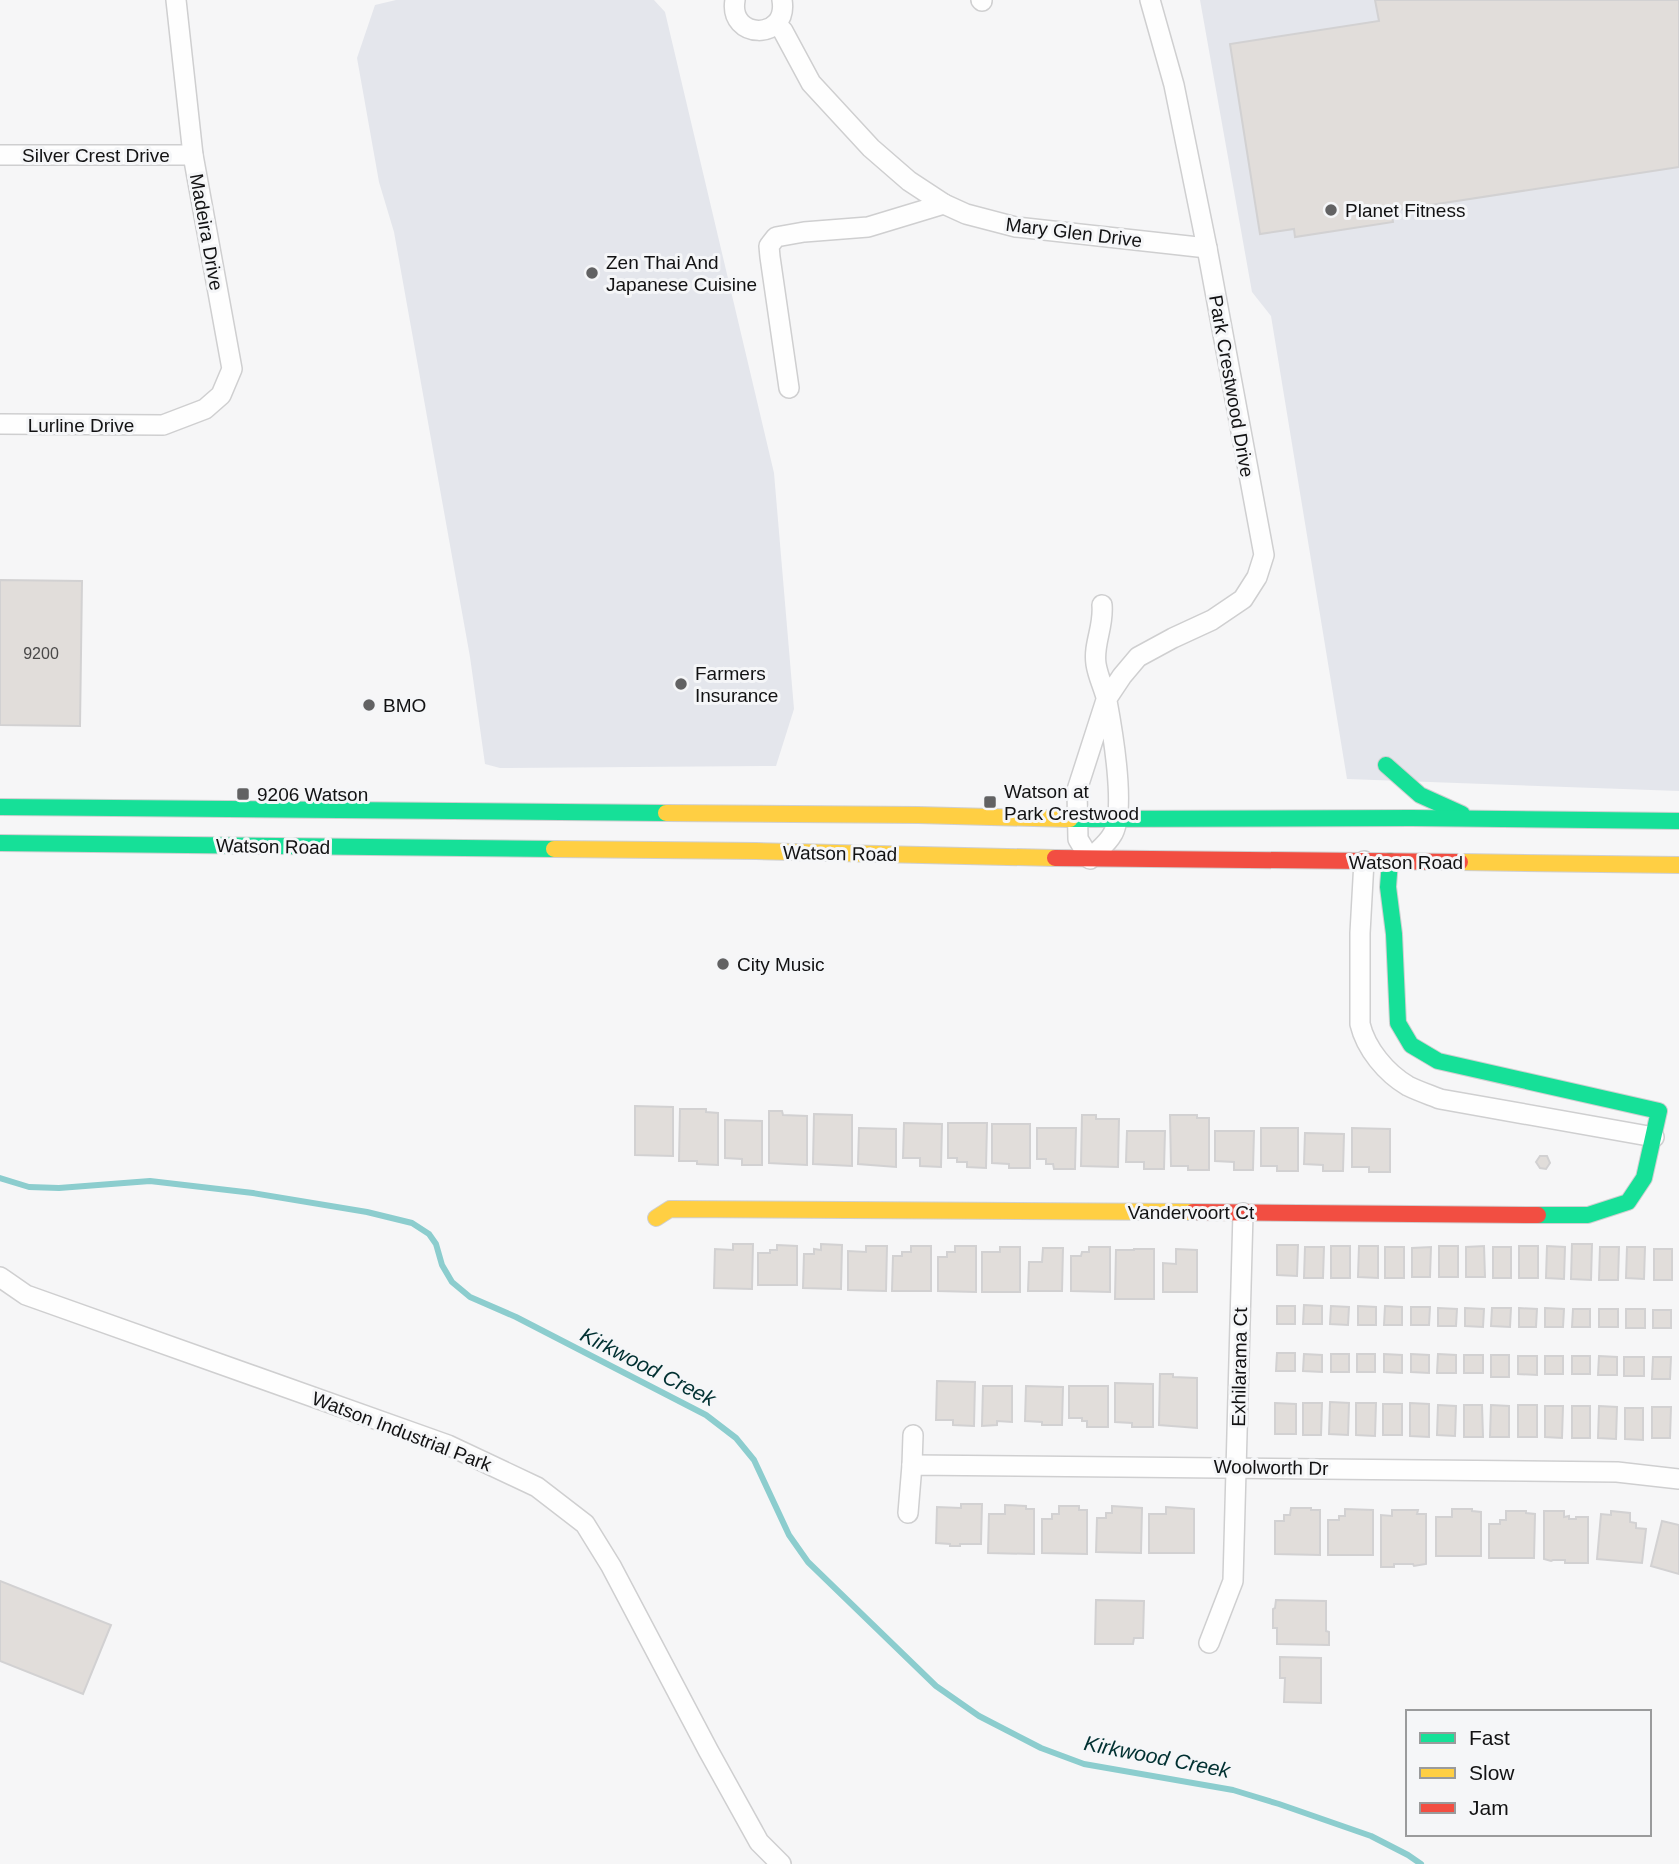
<svg xmlns="http://www.w3.org/2000/svg" width="1679" height="1864" font-family="Arial,sans-serif">
<style>
.built{fill:#e4e6ec}
.lines{fill:none;stroke-linecap:round;stroke-linejoin:round}
.stream{stroke:#8ccdce;stroke-width:6}
.building{fill:#e1ddda;stroke:#d2d1d2;stroke-width:2}
.street-casing{stroke:#cfcfd0;stroke-width:22}
.fast-casing{stroke:#cfcfd0;stroke-width:18}
.slow-casing{stroke:#cfcfd0;stroke-width:18}
.jam-casing{stroke:#cfcfd0;stroke-width:18}
.street{stroke:#fefefe;stroke-width:19}
.fast{stroke:#16e098;stroke-width:16}
.slow{stroke:#ffcf43;stroke-width:16}
.jam{stroke:#f24e42;stroke-width:16}
.poi-dot{fill:#626263;stroke:#f5f6f8;stroke-width:2.5}
.labels{text-anchor:middle;stroke-width:6;stroke-linejoin:round;paint-order:stroke}
.number-label{font-size:16px;fill:#494848}
.street-label{font-size:19px;fill:#121213;stroke:#f5f6f8}
.poi-label{font-size:19px;fill:#121213;stroke:#f5f6f8;text-anchor:start}
.water-label{font-size:21px;font-style:italic;fill:#003031;stroke:#f5f6f8}
</style>
<rect width="100%" height="100%" fill="#f6f6f7"/>
<!-- built -->
<g class="built">
<polygon points="396,0 654,0 665,12 774,473 794,709 776,766 500,768 485,764 470,657 394,232 379,182 357,58 375,5"/>
<polygon points="1200,0 1679,0 1679,791 1347,779 1271,316 1252,292"/>
</g>
<g class="lines">
<!-- stream -->
<polyline class="stream" points="0,1178 29,1187 59,1188 150,1181 253,1193 367,1212 412,1223 429,1234 436,1244 442,1265 452,1282 470,1297 516,1317 706,1415 736,1438 754,1460 789,1535 808,1562 936,1686 979,1716 1041,1748 1084,1764 1233,1790 1279,1804 1371,1836 1408,1855 1421,1864"/>
</g>
<!-- building -->
<g class="building">
<polygon points="1375,0 1679,0 1679,167 1391,211 1393,222 1295,237 1294,229 1260,234 1230,44 1379,21"/>
<polygon points="0,580 82,581 80,726 0,725"/>
<polygon points="635,1106 673,1107 673,1156 635,1155"/>
<polygon points="680,1109 706,1109 706,1112 718,1113 718,1165 697,1164 697,1161 679,1161"/>
<polygon points="769,1111 782,1111 783,1115 807,1116 807,1165 769,1163"/>
<polygon points="814,1114 852,1115 852,1166 813,1164"/>
<polygon points="1082,1115 1096,1115 1096,1119 1119,1119 1118,1167 1081,1166"/>
<polygon points="1170,1115 1197,1115 1197,1118 1209,1118 1209,1170 1188,1170 1188,1166 1171,1166"/>
<polygon points="725,1120 762,1121 762,1165 742,1165 742,1159 725,1158"/>
<polygon points="904,1123 942,1124 941,1167 920,1166 920,1158 903,1158"/>
<polygon points="948,1123 987,1123 986,1168 967,1167 967,1162 957,1162 957,1158 948,1158"/>
<polygon points="992,1124 1030,1124 1030,1168 1009,1168 1009,1164 992,1163"/>
<polygon points="859,1128 896,1129 896,1167 858,1164"/>
<polygon points="1037,1128 1076,1128 1075,1169 1054,1169 1053,1164 1046,1164 1046,1159 1037,1159"/>
<polygon points="1261,1128 1298,1128 1298,1171 1277,1171 1277,1166 1261,1166"/>
<polygon points="1352,1128 1390,1129 1390,1172 1369,1172 1369,1167 1352,1167"/>
<polygon points="1127,1131 1165,1131 1164,1169 1144,1169 1144,1162 1126,1162"/>
<polygon points="1215,1131 1254,1131 1253,1170 1234,1170 1234,1162 1215,1161"/>
<polygon points="1305,1133 1344,1134 1343,1171 1323,1171 1323,1165 1304,1164"/>
<polygon points="1540,1156 1547,1156 1550,1163 1546,1169 1540,1168 1536,1162"/>
<polygon points="733,1244 753,1244 752,1289 714,1288 715,1249 733,1250"/>
<polygon points="821,1244 842,1245 841,1289 803,1288 804,1254 814,1254 814,1249 821,1250"/>
<polygon points="1572,1244 1592,1244 1591,1280 1571,1279"/>
<polygon points="777,1245 797,1246 797,1285 758,1285 758,1253 770,1253 770,1250 777,1250"/>
<polygon points="1277,1245 1298,1245 1297,1276 1277,1275"/>
<polygon points="866,1246 887,1246 886,1291 848,1290 848,1251 866,1252"/>
<polygon points="911,1246 931,1246 931,1291 892,1291 893,1256 902,1256 902,1252 911,1252"/>
<polygon points="955,1246 976,1246 976,1292 938,1291 938,1257 947,1257 947,1252 955,1252"/>
<rect x="1331" y="1246" width="19" height="32"/>
<polygon points="1359,1246 1378,1246 1378,1278 1358,1277"/>
<rect x="1439" y="1246" width="19" height="31"/>
<polygon points="1484,1246 1485,1277 1466,1277 1466,1247"/>
<rect x="1519" y="1246" width="19" height="32"/>
<polygon points="1547,1246 1565,1247 1564,1279 1546,1278"/>
<polygon points="1000,1247 1020,1247 1020,1292 982,1292 982,1252 1000,1252"/>
<polygon points="1089,1247 1110,1247 1110,1292 1071,1291 1071,1256 1081,1256 1082,1252 1089,1252"/>
<polygon points="1305,1247 1324,1247 1323,1278 1304,1278"/>
<rect x="1385" y="1247" width="19" height="31"/>
<polygon points="1431,1247 1430,1277 1412,1277 1412,1248"/>
<rect x="1493" y="1247" width="18" height="31"/>
<polygon points="1600,1247 1619,1247 1618,1280 1599,1280"/>
<polygon points="1627,1247 1645,1247 1644,1279 1626,1278"/>
<polygon points="1043,1248 1063,1248 1062,1291 1028,1291 1029,1262 1042,1262"/>
<polygon points="1134,1249 1154,1249 1154,1299 1115,1299 1116,1250 1134,1250"/>
<polygon points="1176,1249 1197,1250 1197,1292 1163,1292 1163,1263 1176,1264"/>
<rect x="1654" y="1249" width="18" height="31"/>
<polygon points="1304,1305 1322,1306 1322,1324 1303,1324"/>
<rect x="1277" y="1306" width="18" height="18"/>
<polygon points="1331,1306 1349,1307 1348,1325 1330,1324"/>
<polygon points="1358,1306 1376,1307 1376,1325 1358,1325"/>
<polygon points="1385,1306 1402,1307 1402,1325 1384,1325"/>
<polygon points="1411,1307 1430,1307 1429,1325 1411,1325"/>
<polygon points="1438,1308 1457,1309 1456,1326 1438,1326"/>
<polygon points="1465,1308 1484,1309 1483,1327 1465,1326"/>
<polygon points="1492,1308 1511,1308 1510,1327 1491,1326"/>
<polygon points="1519,1308 1537,1309 1536,1327 1519,1327"/>
<polygon points="1545,1308 1564,1309 1563,1327 1545,1327"/>
<polygon points="1573,1309 1590,1309 1590,1327 1572,1327"/>
<rect x="1599" y="1309" width="19" height="18"/>
<rect x="1626" y="1309" width="19" height="19"/>
<rect x="1653" y="1310" width="18" height="18"/>
<polygon points="1277,1353 1295,1353 1295,1371 1276,1371"/>
<polygon points="1304,1354 1322,1355 1322,1372 1303,1371"/>
<rect x="1331" y="1354" width="18" height="18"/>
<rect x="1357" y="1354" width="18" height="18"/>
<polygon points="1384,1354 1402,1355 1402,1373 1384,1372"/>
<polygon points="1411,1354 1429,1355 1429,1373 1411,1372"/>
<polygon points="1438,1354 1456,1355 1456,1373 1437,1373"/>
<rect x="1464" y="1355" width="19" height="18"/>
<rect x="1491" y="1355" width="18" height="22"/>
<polygon points="1518,1356 1537,1356 1537,1375 1518,1374"/>
<rect x="1545" y="1356" width="18" height="18"/>
<rect x="1572" y="1356" width="18" height="18"/>
<polygon points="1599,1356 1617,1357 1617,1375 1598,1375"/>
<rect x="1624" y="1357" width="20" height="19"/>
<polygon points="1653,1357 1671,1357 1670,1379 1652,1379"/>
<polygon points="1160,1374 1173,1374 1173,1377 1197,1378 1197,1428 1159,1425"/>
<polygon points="937,1381 975,1382 974,1426 953,1425 953,1420 936,1420"/>
<polygon points="1115,1383 1153,1384 1153,1427 1132,1427 1132,1423 1115,1422"/>
<polygon points="983,1386 1012,1386 1012,1422 997,1421 997,1425 982,1426"/>
<polygon points="1026,1386 1063,1387 1062,1425 1042,1425 1042,1422 1025,1421"/>
<polygon points="1069,1386 1108,1386 1108,1427 1087,1427 1087,1421 1082,1421 1082,1418 1069,1418"/>
<polygon points="1330,1402 1349,1403 1348,1435 1329,1434"/>
<polygon points="1275,1403 1296,1404 1296,1434 1275,1434"/>
<polygon points="1303,1403 1322,1403 1321,1435 1303,1435"/>
<polygon points="1356,1403 1376,1403 1375,1436 1356,1435"/>
<polygon points="1410,1403 1429,1404 1429,1437 1410,1436"/>
<rect x="1383" y="1404" width="19" height="31"/>
<polygon points="1438,1405 1456,1406 1455,1436 1437,1435"/>
<polygon points="1464,1405 1482,1405 1483,1437 1464,1437"/>
<polygon points="1491,1405 1509,1406 1509,1437 1490,1437"/>
<rect x="1518" y="1405" width="19" height="32"/>
<polygon points="1545,1406 1563,1406 1562,1438 1545,1437"/>
<rect x="1572" y="1406" width="18" height="32"/>
<polygon points="1599,1406 1617,1407 1616,1439 1598,1438"/>
<polygon points="1652,1407 1671,1407 1670,1438 1652,1438"/>
<polygon points="1625,1408 1643,1408 1643,1440 1625,1439"/>
<polygon points="961,1504 982,1504 981,1544 960,1544 960,1546 950,1546 950,1544 936,1543 937,1507 961,1508"/>
<polygon points="1005,1505 1026,1506 1026,1509 1034,1509 1034,1554 988,1553 989,1514 1005,1514"/>
<polygon points="1059,1506 1079,1506 1079,1510 1087,1510 1087,1554 1042,1553 1042,1519 1052,1519 1052,1514 1059,1514"/>
<polygon points="1112,1506 1142,1508 1141,1553 1096,1552 1097,1518 1106,1518 1106,1513 1112,1513"/>
<polygon points="1166,1507 1194,1509 1194,1553 1149,1553 1149,1514 1166,1514"/>
<polygon points="1291,1508 1311,1508 1311,1510 1320,1510 1320,1555 1275,1554 1275,1521 1284,1521 1284,1515 1290,1515"/>
<polygon points="1345,1509 1373,1510 1373,1555 1328,1555 1328,1520 1339,1520 1339,1516 1345,1516"/>
<polygon points="1452,1509 1472,1509 1472,1511 1481,1512 1481,1556 1436,1556 1436,1517 1452,1517"/>
<polygon points="1392,1510 1418,1510 1417,1514 1426,1514 1426,1564 1414,1566 1413,1564 1394,1564 1394,1567 1381,1567 1381,1515 1392,1516"/>
<polygon points="1506,1511 1526,1511 1526,1513 1535,1514 1534,1558 1489,1558 1489,1524 1500,1524 1500,1520 1506,1520"/>
<polygon points="1544,1511 1564,1511 1564,1517 1569,1516 1569,1519 1576,1519 1576,1517 1588,1517 1588,1563 1565,1563 1565,1560 1553,1560 1551,1561 1544,1559"/>
<polygon points="1611,1511 1630,1513 1630,1522 1636,1523 1636,1528 1646,1529 1642,1563 1597,1559 1601,1514 1611,1515"/>
<polygon points="1662,1521 1679,1525 1679,1574 1651,1566"/>
<polygon points="0,1581 111,1625 83,1694 0,1661"/>
<polygon points="1096,1600 1144,1601 1143,1638 1134,1638 1133,1644 1095,1644"/>
<polygon points="1276,1600 1326,1601 1326,1631 1329,1632 1329,1645 1277,1644 1277,1628 1273,1628 1273,1609 1275,1608"/>
<polygon points="1280,1657 1321,1658 1321,1703 1284,1702 1285,1678 1280,1678"/>
</g>
<g class="lines">
<defs>
<g id="street">
<path d="M735,0c-7,40 54,41 47,0"/>
<polyline points="981,0 982,1"/>
<polyline points="776,24 783,31 811,83 871,148 909,181 944,204 966,214 1016,227 1207,248"/>
<polyline points="0,155 193,155"/>
<polyline points="789,388 770,257 769,246 776,237 804,232 868,227 944,204"/>
<polyline points="0,424 163,425 205,409 221,395 232,369 193,155 176,0"/>
<path d="M1102,605c2,22 -9,39 -6,59 2,13 8,24 11,37 5,27 20,112 5,134 -5,9 -15,16 -22,24l-12,-20 -1,-49 29,-90 16,-24 16,-19 35,-19 39,-18 31,-21 14,-22 7,-22 -57,-307 -33,-163 -24,-85"/>
<path d="M1364,861l-4,72v91c6,25 26,49 48,62 10,5 22,9 32,13l214,38"/>
<polyline points="0,1277 26,1295 448,1445 537,1487 585,1524 611,1566 708,1750 759,1842 781,1864"/>
<polyline points="912,1465 913,1435"/>
<polyline points="908,1513 912,1465 1617,1472 1679,1479"/>
<polyline points="1209,1643 1233,1581 1243,1213"/>
</g>
<g id="fast">
<polyline points="1386,765 1420,795 1462,814"/>
<polyline points="0,807 666,813"/>
<polyline points="1070,819 1412,818 1679,821"/>
<polyline points="0,843 554,849"/>
<polyline points="1390,861 1388,887 1394,934 1398,1023 1411,1045 1438,1061 1659,1111 1644,1178 1628,1202 1588,1215 1538,1215"/>
</g>
<g id="slow">
<polyline points="666,813 918,815 1070,819"/>
<polyline points="554,849 756,851 1055,858"/>
<polyline points="1460,862 1679,865"/>
<polyline points="656,1218 670,1209 1193,1212"/>
</g>
<g id="jam">
<polyline points="1055,858 1460,862"/>
<polyline points="1193,1212 1538,1215"/>
</g>
</defs>
<!-- street casing -->
<use href="#street" class="street-casing"/>
<!-- fast casing -->
<use href="#fast" class="fast-casing"/>
<!-- slow casing -->
<use href="#slow" class="slow-casing"/>
<!-- jam casing -->
<use href="#jam" class="jam-casing"/>
<!-- street -->
<use href="#street" class="street"/>
<!-- fast -->
<use href="#fast" class="fast"/>
<!-- slow -->
<use href="#slow" class="slow"/>
<!-- jam -->
<use href="#jam" class="jam"/>
</g>
<!-- markers -->
<g class="poi-dot">
<circle cx="1331" cy="210" r="7"/>
<circle cx="592" cy="273" r="7"/>
<circle cx="681" cy="684" r="7"/>
<circle cx="369" cy="705" r="7"/>
<rect x="236" y="787" width="14" height="14" rx="3.5"/>
<rect x="983" y="795" width="14" height="14" rx="3.5"/>
<circle cx="723" cy="964" r="7"/>
</g>
<g class="labels">
<!-- number labels -->
<g class="number-label">
<text x="41" y="659">9200</text>
</g>
<!-- street labels -->
<g class="street-label">
<text x="96" y="162">Silver Crest Drive</text>
<text transform="translate(207 232) rotate(80)" y="7">Madeira Drive</text>
<text transform="translate(1074 232) rotate(7)" y="7">Mary Glen Drive</text>
<text transform="translate(1232 386) rotate(80)" y="7">Park Crestwood Drive</text>
<text x="81" y="432">Lurline Drive</text>
<text transform="translate(273 846) rotate(1)" y="7">Watson Road</text>
<text transform="translate(840 853) rotate(1)" y="7">Watson Road</text>
<text x="1406" y="869">Watson Road</text>
<text x="1191" y="1219">Vandervoort Ct</text>
<text transform="translate(1239 1367) rotate(-89)" y="7">Exhilarama Ct</text>
<text transform="translate(402 1431) rotate(21)" y="7">Watson Industrial Park</text>
<text transform="translate(1271 1467) rotate(1)" y="7">Woolworth Dr</text>
</g>
<!-- poi labels -->
<g class="poi-label">
<text x="1345" y="217">Planet Fitness</text>
<text x="606" y="269">Zen Thai And<tspan x="606" dy="22">Japanese Cuisine</tspan></text>
<text x="695" y="680">Farmers<tspan x="695" dy="22">Insurance</tspan></text>
<text x="383" y="712">BMO</text>
<text x="1004" y="798">Watson at<tspan x="1004" dy="22">Park Crestwood</tspan></text>
<text x="257" y="801">9206 Watson</text>
<text x="737" y="971">City Music</text>
</g>
<!-- water labels -->
<g class="water-label">
<text transform="translate(648 1367) rotate(27)" y="7">Kirkwood Creek</text>
<text transform="translate(1157 1757) rotate(11)" y="7">Kirkwood Creek</text>
</g>
</g>
<!-- legend -->
<rect x="1406" y="1710" width="245" height="126" fill="#f5f6f8" stroke="#9a9b9c" stroke-width="2"/>
<rect x="1420" y="1733" width="35" height="10" fill="#16e098" stroke="#9a9b9c" stroke-width="2"/>
<text x="1469" y="1745" font-size="21" fill="#121213">Fast</text>
<rect x="1420" y="1768" width="35" height="10" fill="#ffcf43" stroke="#9a9b9c" stroke-width="2"/>
<text x="1469" y="1780" font-size="21" fill="#121213">Slow</text>
<rect x="1420" y="1803" width="35" height="10" fill="#f24e42" stroke="#9a9b9c" stroke-width="2"/>
<text x="1469" y="1815" font-size="21" fill="#121213">Jam</text>
</svg>
